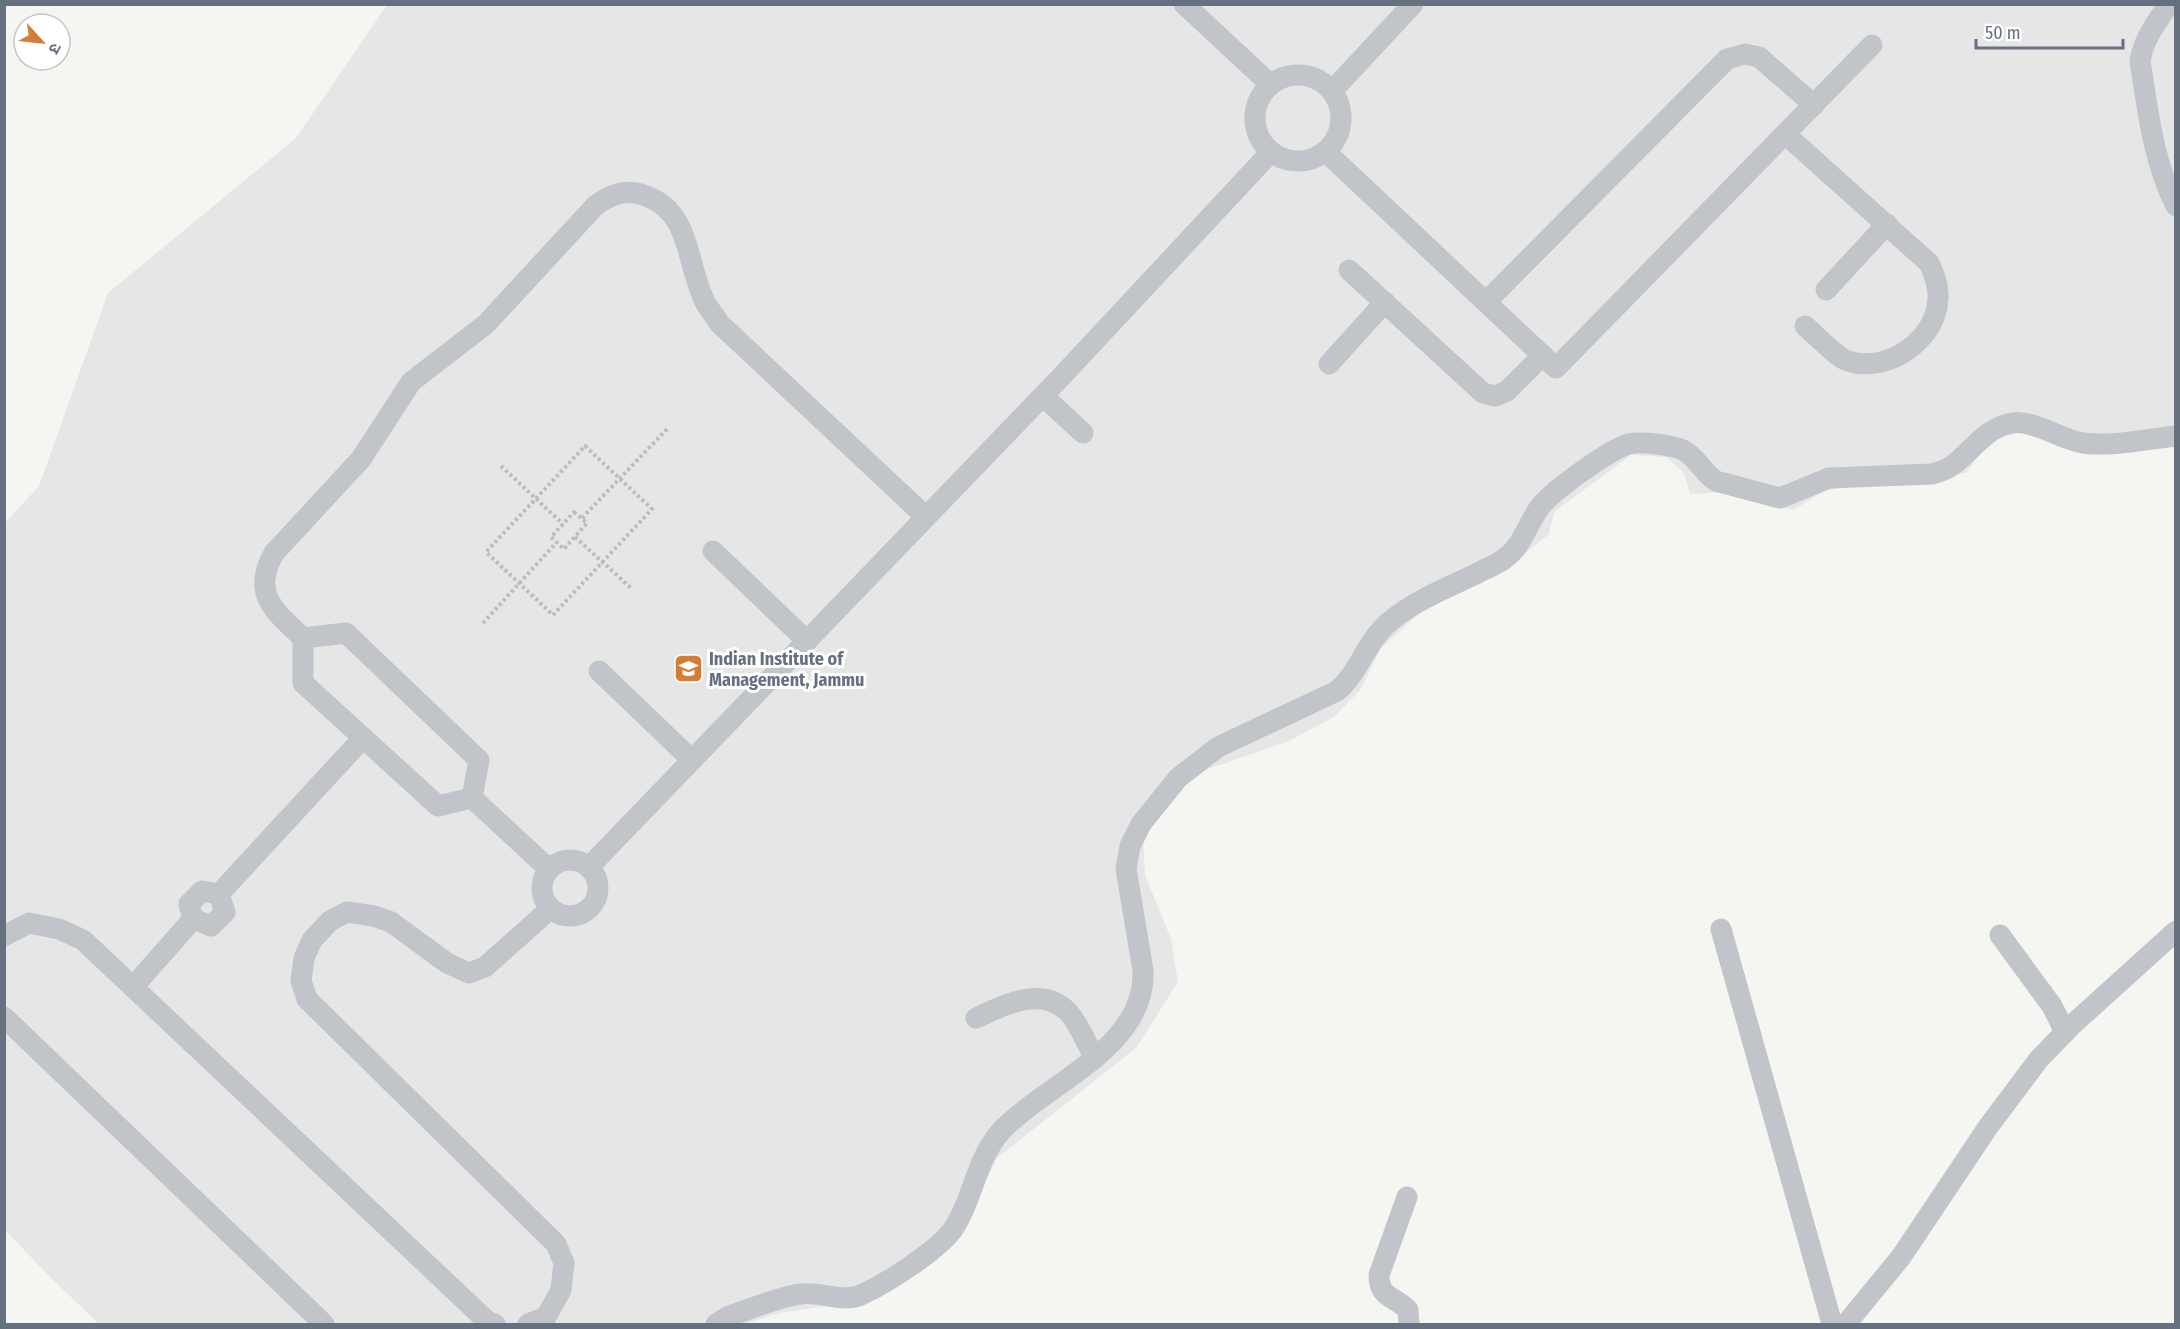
<svg xmlns="http://www.w3.org/2000/svg" width="2180" height="1329" font-family="'Fira Sans Condensed','Noto Sans Devanagari',sans-serif">
<style>
.built{fill:#e6e6e6}
.lines{fill:none;stroke-linecap:round;stroke-linejoin:round}
.path{stroke:#bbbcbf;stroke-width:4;stroke-dasharray:3 3;stroke-linecap:butt}
.minor{stroke:#c1c4c8;stroke-width:21}
.labels{text-anchor:middle;stroke-width:6;stroke-linejoin:round;paint-order:stroke}
.poi-label{font-size:18px;font-weight:bold;fill:#677081;stroke:#fff;text-anchor:start}
</style>
<rect width="100%" height="100%" fill="#f5f5f2"/>
<!-- built -->
<polygon class="built" points="387,5 2175,5 2175,447 2091,454 2021,433 1993,437 1966,473 1825,490 1794,510 1727,492 1690,494 1684,473 1666,457 1631,455 1554,512 1549,534 1503,572 1426,607 1381,648 1361,689 1334,717 1287,742 1196,773 1143,836 1145,875 1171,939 1178,982 1136,1048 997,1158 959,1235 878,1299 779,1313 745,1324 99,1324 48,1275 5,1230 4,524 39,486 108,293 296,138"/>
<g class="lines">
<!-- path -->
<g class="path">
<polygon points="585,446 652,509 553,615 486,552"/>
<polyline points="501,466 563,524"/>
<polygon points="574,512 587,523 564,549 551,537"/>
<polyline points="582,518 669,427"/>
<polyline points="575,537 631,588"/>
<polyline points="483,623 557,542"/>
</g>
<!-- minor -->
<g class="minor">
<polyline points="1184,4 1271,85"/>
<path d="M2169,4c-13,19 -25,34 -29,57 8,50 13,100 36,145"/>
<circle cx="1298" cy="118" r="43"/>
<polyline points="1332,91 1413,4"/>
<path d="M1785,134l144,129c5,11 10,23 9,35 -1,42 -51,76 -90,63 -12,-4 -32,-26 -43,-35"/>
<polyline points="1326,152 1556,368 1872,45"/>
<polyline points="1349,270 1483,393 1495,396 1507,391 1543,355"/>
<polyline points="1826,290 1887,224"/>
<polyline points="1486,302 1727,59 1745,54 1759,57 1814,105"/>
<polyline points="1329,364 1385,302"/>
<polyline points="1043,396 1083,433"/>
<polyline points="713,551 807,641"/>
<polyline points="303,638 303,683 438,806 472,798"/>
<polyline points="599,671 692,760"/>
<path d="M472,798l7,-38 -133,-127 -43,5c-29,-27 -52,-45 -29,-85l87,-94 50,-77 75,-58 109,-118c16,-12 31,-18 51,-10 46,16 40,70 60,108 4,6 9,12 13,19l207,194"/>
<polyline points="472,798 549,869"/>
<circle cx="570" cy="888" r="28"/>
<polyline points="589,867 1061,377 1271,152"/>
<polyline points="219,894 363,738"/>
<polyline points="193,919 211,926 225,912 219,894"/>
<polyline points="193,919 189,904 202,891 219,894"/>
<polyline points="1721,929 1832,1324"/>
<polyline points="2000,935 2052,1006 2065,1032"/>
<polyline points="4,936 29,923 59,929 83,940 487,1321 495,1324"/>
<polyline points="133,987 193,919"/>
<polyline points="4,1017 324,1324"/>
<path d="M976,1018c28,-13 66,-33 92,-6 10,10 19,33 27,46"/>
<path d="M1407,1197l-28,78c0,24 16,21 29,35l1,14"/>
<polyline points="528,1324 546,1317 561,1290 564,1263 556,1244 307,999 301,981 304,958 312,940 330,921 347,912 374,916 391,922 447,963 469,973 485,967 550,909"/>
<path d="M716,1324l11,-7c21,-7 53,-21 74,-23 20,-3 42,10 62,0 24,-11 77,-45 91,-66 20,-31 22,-70 48,-98 45,-47 145,-83 141,-160l-17,-101 4,-23 11,-22 37,-46 40,-31 119,-56c22,-18 29,-49 51,-68 26,-22 58,-35 88,-49 9,-5 20,-9 28,-15 19,-13 23,-35 36,-52 12,-16 70,-58 89,-63 11,-3 43,1 54,6 14,7 20,23 33,31l64,17 49,-20 103,-4c7,-2 15,-4 21,-9 20,-15 32,-37 59,-42 20,-4 50,17 71,20 30,4 63,-4 93,-7"/>
<polyline points="1846,1324 1901,1257 1988,1127 2039,1059 2072,1025 2176,931"/>
</g>
</g>
<!-- icons -->
<defs>
<symbol id="university-square" viewBox="-11 -11 22 22"><rect x="-9" y="-9" width="18" height="18" rx="4" fill="#d37d35" stroke="#fff"/><path d="M0-5L7-2L0 1L-7-2ZM-4 1L0 2.5L4 1V4Q0 6-4 4Z" fill="#fff"/></symbol>
</defs>
<g fill-rule="evenodd">
<use href="#university-square" x="672" y="652" width="33" height="33"/>
</g>
<g class="labels">
<!-- poi labels -->
<g class="poi-label">
<text x="709" y="665">Indian Institute of<tspan x="709" dy="21">Management, Jammu</tspan></text>
</g>
</g>
<!-- border -->
<rect width="2180" height="1329" fill="none" stroke="#677081" stroke-width="12"/>
<!-- north arrow -->
<g transform="translate(42 42) rotate(117)"><circle r="28" fill="#ffffff" stroke="#c2c6cd" stroke-width="1.5"/>
<path d="M0-4.5L10 22L0 15L-10 22Z" fill="#d37d35"/>
<text y="-9" font-size="16" font-weight="bold" text-anchor="middle" fill="#677081">उ</text>
</g>
<!-- scale -->
<path d="M1976 39v9h147v-9" fill="none" stroke="#677081" stroke-width="3"/>
<text x="1985" y="39" font-size="18" fill="#677081" stroke="#ffffff" stroke-width="4.5" paint-order="stroke">50 m</text>
</svg>
